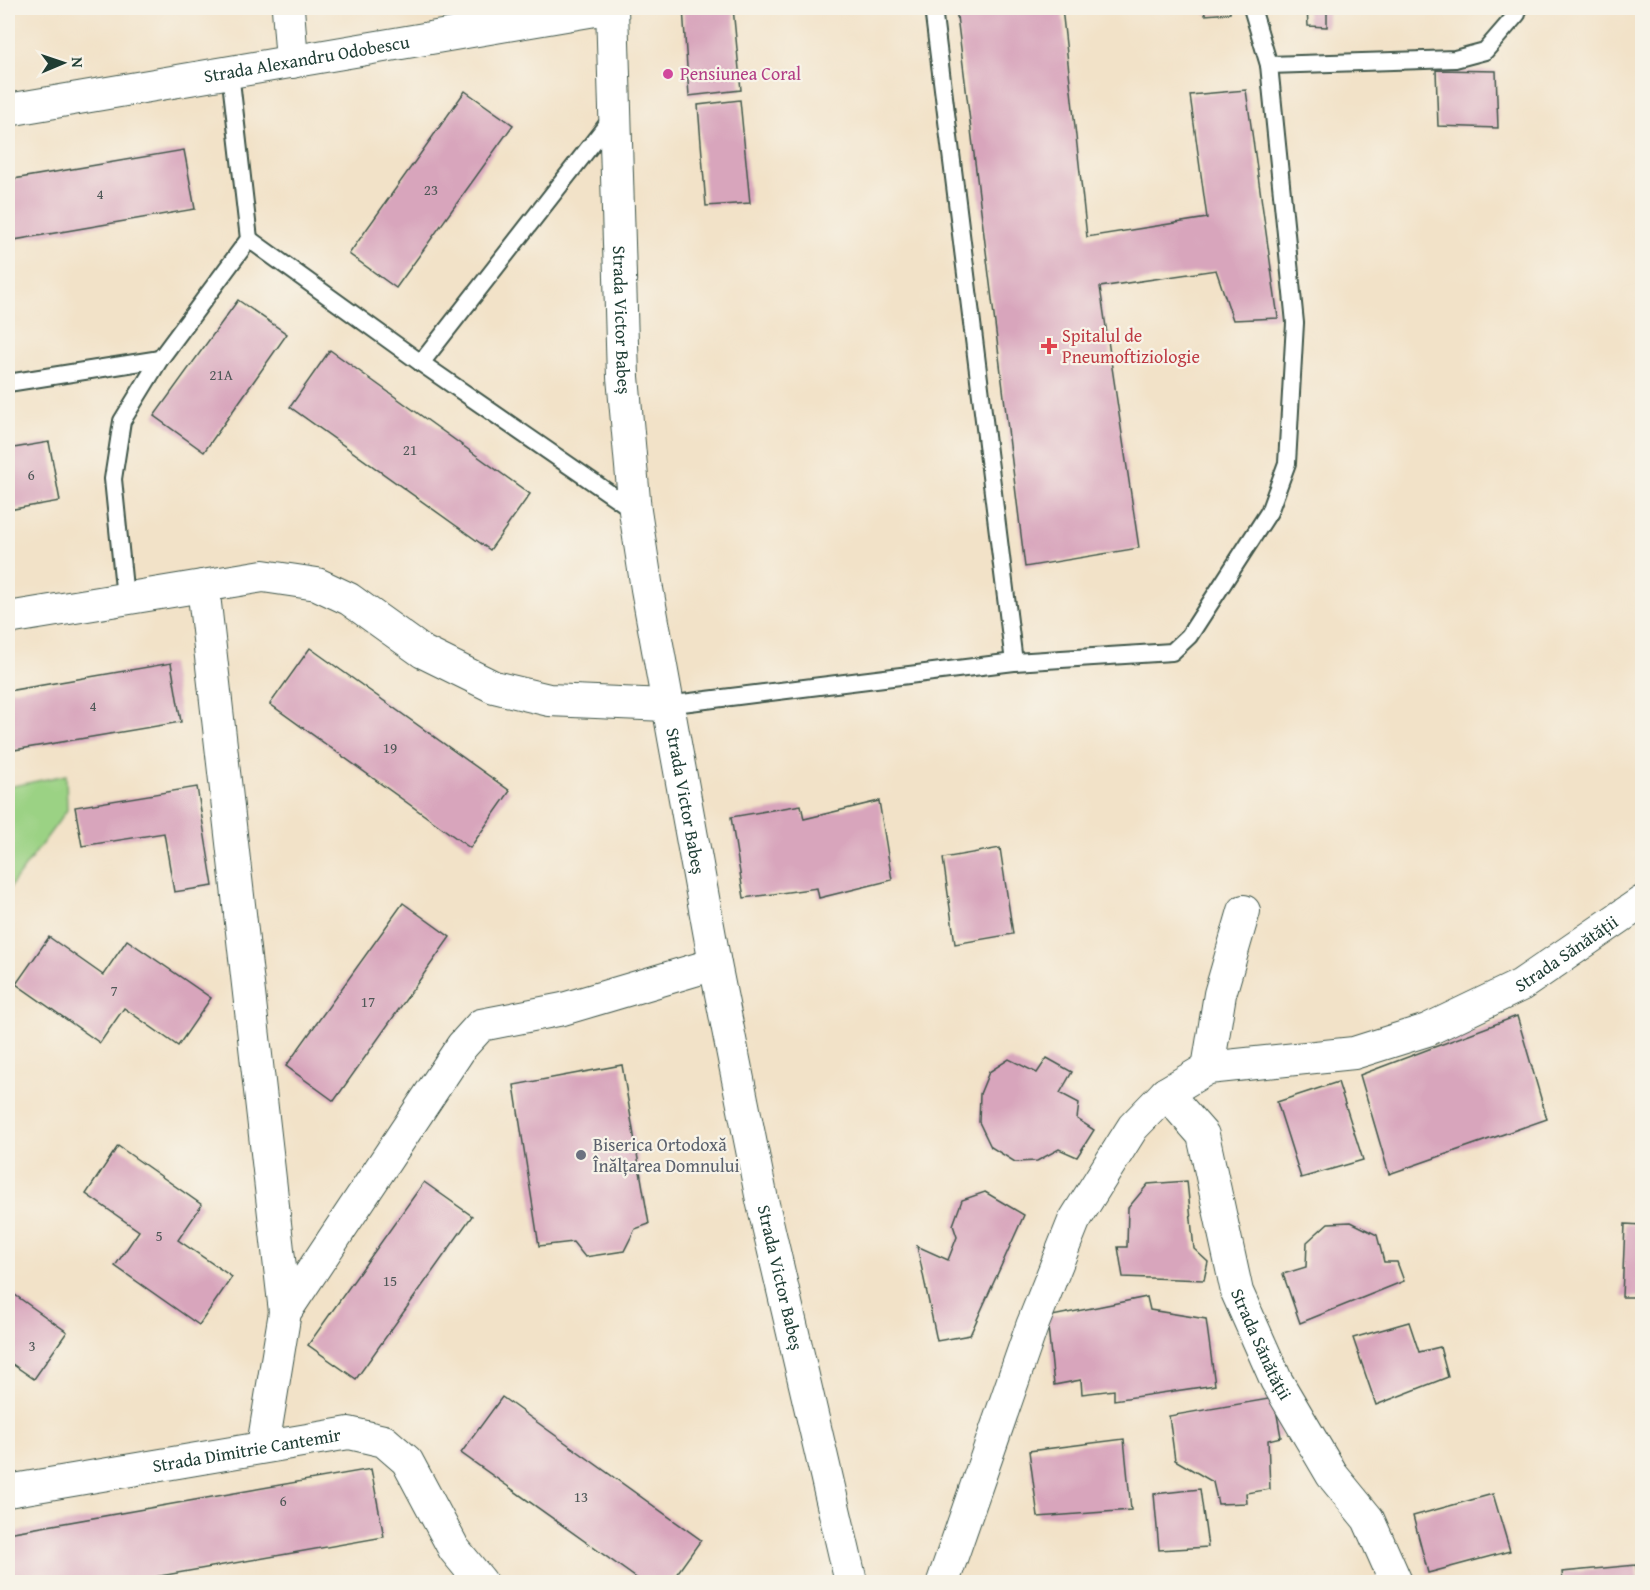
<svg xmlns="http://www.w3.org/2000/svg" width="1650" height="1590" font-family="'Gentium Book Plus',serif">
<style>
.green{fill:#9bd284;stroke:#5d885c;stroke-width:1.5}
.building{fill:#d8a5bc}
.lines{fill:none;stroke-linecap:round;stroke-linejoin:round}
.lane-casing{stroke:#3f564a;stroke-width:20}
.street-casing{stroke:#3f564a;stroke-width:34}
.lane{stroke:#fff;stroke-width:16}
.street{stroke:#fff;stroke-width:32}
.hotel-dot{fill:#d1479c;stroke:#f7f3e8;stroke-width:2}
.health-dot{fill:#e0444e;stroke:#f7f3e8;stroke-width:2}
.worship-dot{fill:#6b7280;stroke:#f7f3e8;stroke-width:2}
.labels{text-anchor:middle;stroke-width:4.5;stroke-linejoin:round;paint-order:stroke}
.number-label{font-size:15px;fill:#4d5756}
.street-label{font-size:18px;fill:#1f3d34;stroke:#f7f3e8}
.hotel-label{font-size:18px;fill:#b23c85;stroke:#f7f3e8;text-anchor:start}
.health-label{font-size:18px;fill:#be3a42;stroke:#f7f3e8;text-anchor:start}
.worship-label{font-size:18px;fill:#5b616d;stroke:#f7f3e8;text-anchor:start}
</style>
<rect width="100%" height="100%" fill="#f7f3e8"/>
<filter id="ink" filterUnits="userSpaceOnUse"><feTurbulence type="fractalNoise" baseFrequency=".0167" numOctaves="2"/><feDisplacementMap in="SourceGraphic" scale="12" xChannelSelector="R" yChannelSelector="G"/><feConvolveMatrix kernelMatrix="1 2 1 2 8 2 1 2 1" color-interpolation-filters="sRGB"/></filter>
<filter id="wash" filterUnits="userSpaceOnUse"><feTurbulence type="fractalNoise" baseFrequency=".008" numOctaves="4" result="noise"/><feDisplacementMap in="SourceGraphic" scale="24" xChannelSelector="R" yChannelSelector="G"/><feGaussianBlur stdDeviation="1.35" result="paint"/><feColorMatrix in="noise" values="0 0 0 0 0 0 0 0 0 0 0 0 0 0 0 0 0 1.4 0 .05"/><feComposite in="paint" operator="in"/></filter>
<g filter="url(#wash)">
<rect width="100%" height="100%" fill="#f2e2c8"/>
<!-- green -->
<polygon class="green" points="66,775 67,810 8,890 8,787"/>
<g id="blocks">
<!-- building -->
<g class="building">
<polygon points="683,8 733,8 741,90 689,96"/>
<polygon points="956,8 1062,8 1087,237 1207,218 1190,95 1246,90 1278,318 1233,320 1216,270 1100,287 1139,548 1025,567"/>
<polygon points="1204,8 1230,8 1230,13 1205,15"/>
<polygon points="1307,8 1327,8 1327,27 1308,26"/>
<polygon points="1436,70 1496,71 1498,128 1438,126"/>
<polygon points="465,91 513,125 396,288 349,254"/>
<polygon points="740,100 750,203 706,206 698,105"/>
<polygon points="184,150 195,209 8,241 8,180"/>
<polygon points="238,300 287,334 204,452 154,416"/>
<polygon points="330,350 530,494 490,550 290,407"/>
<polygon points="49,442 60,501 8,510 8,449"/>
<polygon points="310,648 510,791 470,848 270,704"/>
<polygon points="171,663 181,722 8,751 8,691"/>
<polygon points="197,787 213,886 174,892 164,833 82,846 75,807"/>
<polygon points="879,801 892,880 819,898 817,888 744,898 731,817 801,805 804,819"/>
<polygon points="1000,848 1013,934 955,944 943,858"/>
<polygon points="403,903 450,937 334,1101 286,1066"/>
<polygon points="49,937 103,975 127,940 211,998 178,1046 124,1008 100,1043 16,984"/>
<polygon points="1517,1016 1547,1119 1389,1174 1360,1075"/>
<polygon points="1047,1058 1072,1072 1060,1093 1079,1103 1077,1119 1094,1130 1077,1157 1059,1149 1037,1161 1015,1162 991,1147 979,1122 980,1094 989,1072 1009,1059 1037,1073"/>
<polygon points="622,1065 649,1224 635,1229 624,1251 585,1257 573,1242 539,1246 514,1085"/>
<polygon points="1338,1082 1363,1160 1301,1178 1277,1102"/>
<polygon points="118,1146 202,1205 178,1240 232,1277 199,1325 115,1266 139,1231 86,1194"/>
<polygon points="1187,1181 1194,1249 1208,1262 1204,1280 1123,1277 1118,1247 1127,1247 1128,1208 1148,1184"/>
<polygon points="424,1182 472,1216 356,1379 308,1345"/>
<polygon points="985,1192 1024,1215 970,1335 937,1341 917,1246 948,1260 957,1237 953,1225 962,1200"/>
<polygon points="1351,1222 1377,1235 1384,1262 1397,1262 1404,1281 1300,1323 1283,1274 1306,1267 1307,1242 1328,1223"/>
<polygon points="1625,1224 1642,1225 1642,1297 1622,1297"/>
<polygon points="8,1290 67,1332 34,1379 8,1361"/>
<polygon points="1147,1297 1150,1310 1206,1319 1215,1385 1114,1400 1114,1390 1082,1394 1081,1380 1054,1385 1047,1317"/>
<polygon points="1409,1322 1419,1352 1440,1347 1448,1377 1376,1405 1353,1338"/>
<polygon points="502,1397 701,1540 671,1582 642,1582 461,1453"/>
<polygon points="1274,1398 1281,1437 1268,1440 1270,1489 1246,1493 1247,1503 1218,1504 1213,1482 1175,1460 1169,1416"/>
<polygon points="1124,1439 1131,1510 1038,1517 1029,1451"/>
<polygon points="371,1469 384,1537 126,1582 8,1582 8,1533"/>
<polygon points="1200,1489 1208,1547 1159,1550 1154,1494"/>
<polygon points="1493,1494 1510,1551 1428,1573 1413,1516"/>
<polygon points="1636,1565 1638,1582 1563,1582 1562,1572"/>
</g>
</g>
</g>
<g filter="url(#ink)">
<use href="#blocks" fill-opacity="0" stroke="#3f564a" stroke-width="1.5"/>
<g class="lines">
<defs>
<g id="lane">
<polyline points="933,8 1014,662"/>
<polyline points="1252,8 1269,65"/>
<polyline points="249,239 421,363 635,511"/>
<polyline points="421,363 613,117"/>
<polyline points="8,383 160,359"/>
<polyline points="125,598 113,479 122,421 160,359 249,239 230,72"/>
<polyline points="666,705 1014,662 1172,652 1189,636 1269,512 1287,463 1295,323 1269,65 1455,59 1485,51 1517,14 1516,8"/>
</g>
<g id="street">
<polyline points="288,8 292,62"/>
<path id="s1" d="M612,8l11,369 12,134 12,78 68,375 47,236 89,382"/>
<path id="s2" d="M8,110l599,-102"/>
<polyline points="203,586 285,1312"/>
<polyline points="8,618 263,576 317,584 349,599 423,652 494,687 549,700 666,705"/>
<polyline points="1208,1068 1220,994 1244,911"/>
<path id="s3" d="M1166,1093l37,42 34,157 39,88 56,95 36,44 28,63"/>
<polyline points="263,1446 285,1312 462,1046 481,1025 563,1009 715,964"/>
<path id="s4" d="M8,1491l341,-58 35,8 23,20 47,88 27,33"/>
<path id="s5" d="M943,1582l89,-256 42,-105 59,-94 33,-34 42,-25 146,-15 73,-23 94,-45 121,-83"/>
</g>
</defs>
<!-- lane casing -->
<use href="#lane" class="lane-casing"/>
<!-- street casing -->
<use href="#street" class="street-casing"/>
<!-- lane -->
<use href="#lane" class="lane"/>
<!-- street -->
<use href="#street" class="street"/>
</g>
</g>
<!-- markers -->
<circle class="hotel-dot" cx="668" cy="74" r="6"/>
<path class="health-dot" d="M1046 337h6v6h6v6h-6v6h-6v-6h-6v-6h6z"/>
<circle class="worship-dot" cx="581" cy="1155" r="6"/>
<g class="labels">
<!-- number labels -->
<g class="number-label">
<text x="431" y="195">23</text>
<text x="100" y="199">4</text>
<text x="221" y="380">21A</text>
<text x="410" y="455">21</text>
<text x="31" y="480">6</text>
<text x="93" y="711">4</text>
<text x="390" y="753">19</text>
<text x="114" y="996">7</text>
<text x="368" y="1007">17</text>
<text x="159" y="1241">5</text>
<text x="390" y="1286">15</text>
<text x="32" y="1351">3</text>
<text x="581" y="1502">13</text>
<text x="283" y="1506">6</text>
</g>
<!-- street labels -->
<g class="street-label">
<text dy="6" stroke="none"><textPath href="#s2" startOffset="303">Strada Alexandru Odobescu</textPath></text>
<text dy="6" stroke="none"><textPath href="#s1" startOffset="312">Strada Victor Babeș</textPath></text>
<text dy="6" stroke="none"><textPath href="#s1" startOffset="798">Strada Victor Babeș</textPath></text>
<text dy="6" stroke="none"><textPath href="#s5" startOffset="974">Strada Sănătății</textPath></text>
<text dy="6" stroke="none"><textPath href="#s1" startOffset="1284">Strada Victor Babeș</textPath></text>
<text dy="6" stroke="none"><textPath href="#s3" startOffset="274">Strada Sănătății</textPath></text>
<text dy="6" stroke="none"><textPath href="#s4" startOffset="242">Strada Dimitrie Cantemir</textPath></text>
</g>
<!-- hotel labels -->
<g class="hotel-label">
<text x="680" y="80">Pensiunea Coral</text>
</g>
<!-- health labels -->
<g class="health-label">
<text x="1062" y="342">Spitalul de<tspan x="1062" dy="21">Pneumoftiziologie</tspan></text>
</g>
<!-- worship labels -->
<g class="worship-label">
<text x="593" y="1151">Biserica Ortodoxă<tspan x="593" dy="21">Înălțarea Domnului</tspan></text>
</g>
</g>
<!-- margin -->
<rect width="1650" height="1590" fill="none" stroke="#f7f3e8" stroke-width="30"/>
<!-- north arrow -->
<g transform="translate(63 63) rotate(88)" stroke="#f7f3e8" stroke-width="4.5" paint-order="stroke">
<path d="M0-4.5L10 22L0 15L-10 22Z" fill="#1f3d34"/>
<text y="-9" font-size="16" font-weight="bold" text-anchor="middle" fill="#1f3d34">N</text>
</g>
</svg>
